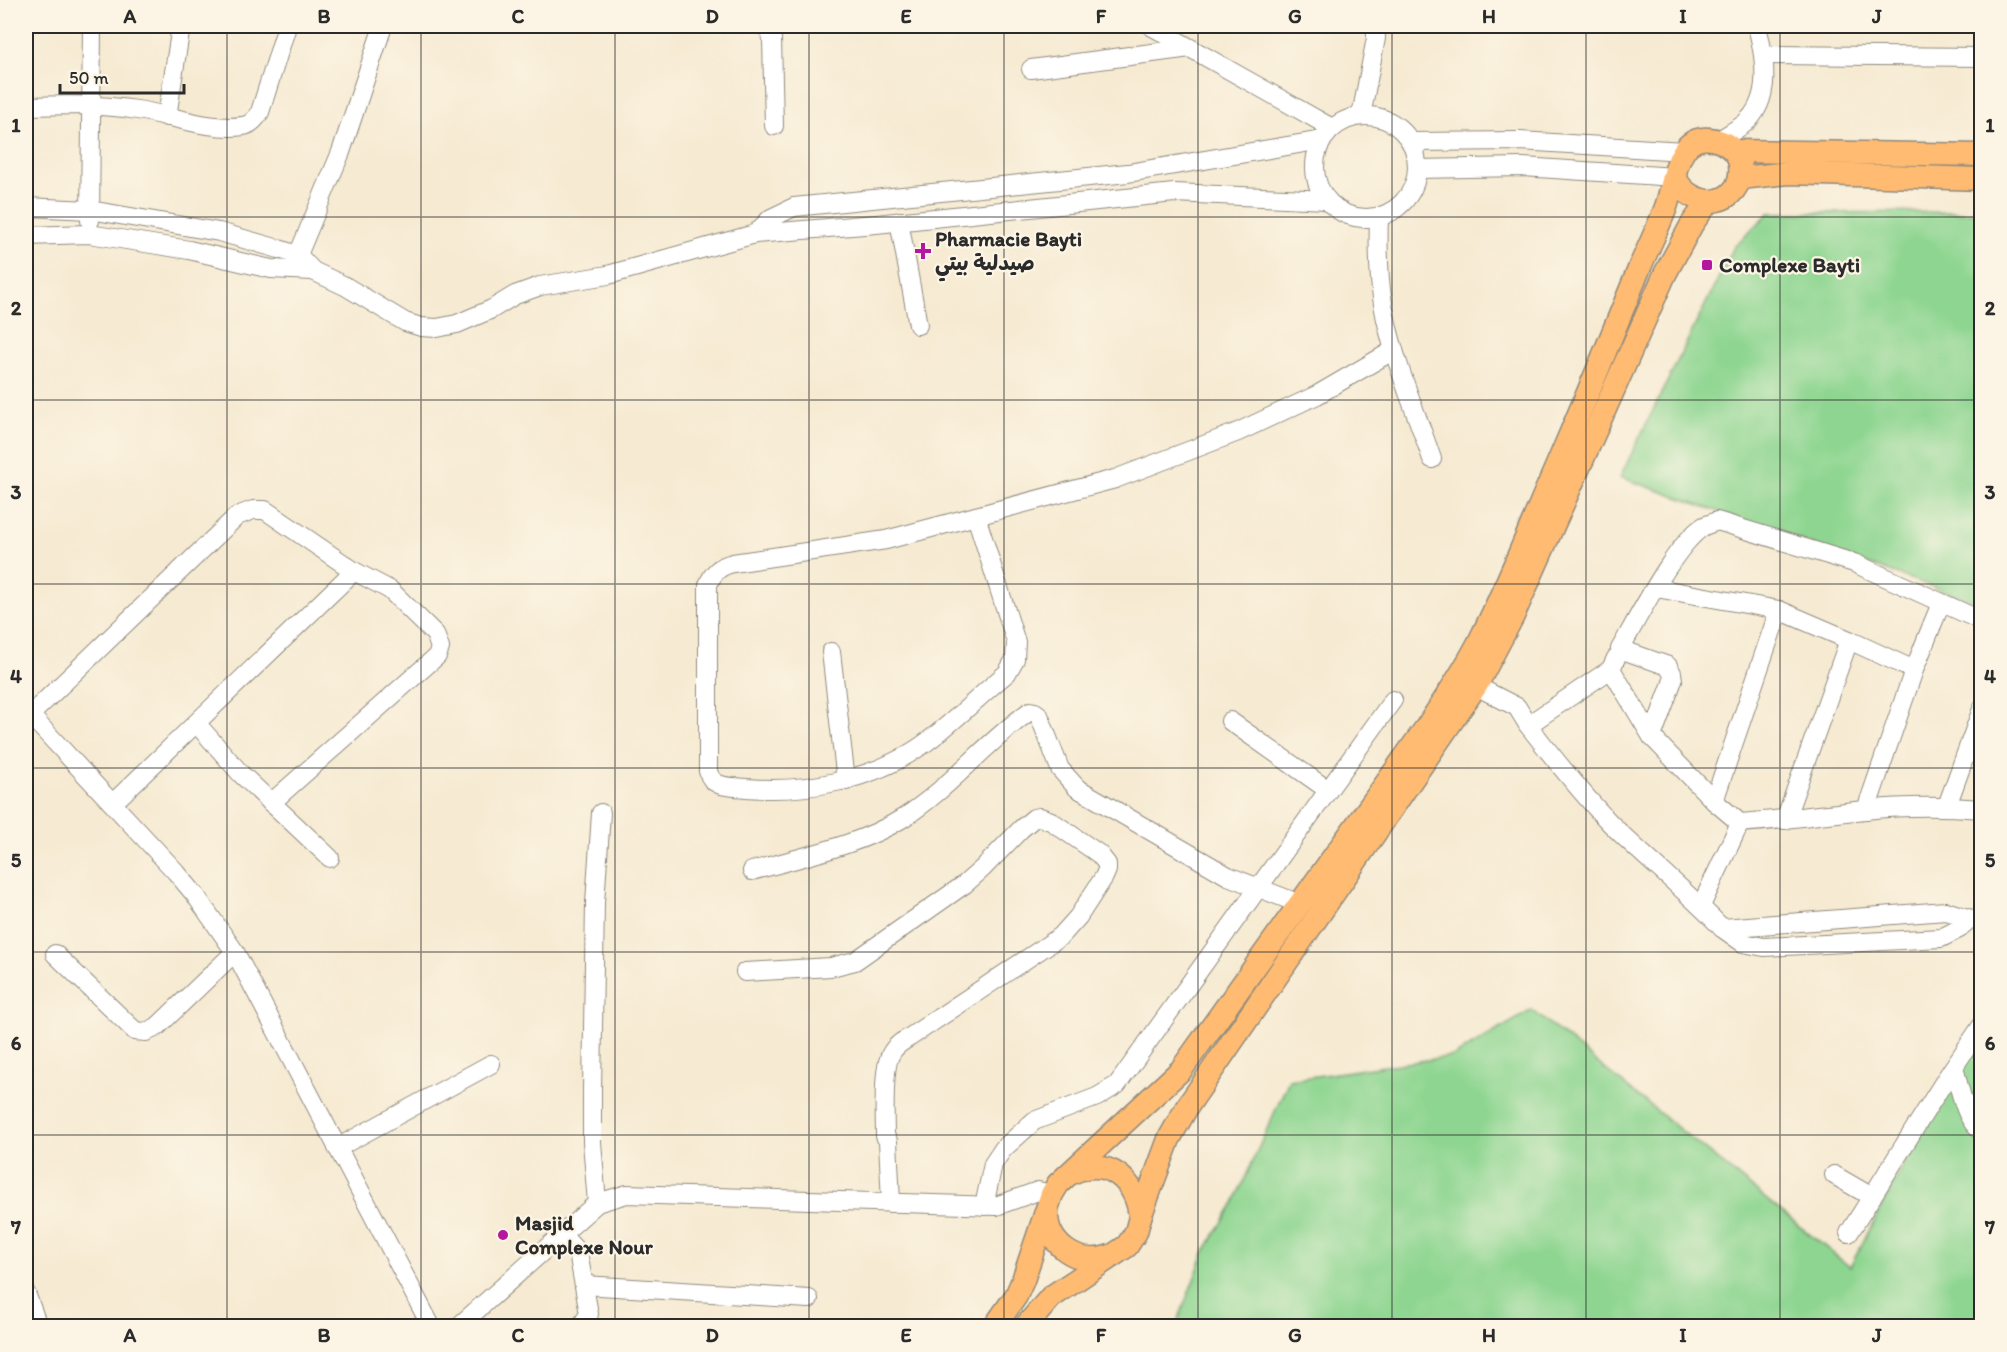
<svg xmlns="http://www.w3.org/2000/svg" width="2007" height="1352" font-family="Itim,'Playpen Sans Arabic',sans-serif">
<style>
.green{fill:#8dd590;stroke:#5c805e;stroke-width:1.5}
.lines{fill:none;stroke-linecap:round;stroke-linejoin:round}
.minor-casing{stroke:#908a7e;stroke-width:20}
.major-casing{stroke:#908a7e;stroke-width:25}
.minor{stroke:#fff;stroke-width:18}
.major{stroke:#ffbb71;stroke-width:22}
.grid{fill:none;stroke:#2b2b2b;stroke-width:1.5;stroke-opacity:0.55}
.poi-dot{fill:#b5179e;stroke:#fcf5e5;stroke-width:2}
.labels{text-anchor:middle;stroke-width:4.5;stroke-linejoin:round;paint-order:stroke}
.poi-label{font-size:21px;font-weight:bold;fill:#2b2b2b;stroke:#fcf5e5;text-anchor:start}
.neatline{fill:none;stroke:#2b2b2b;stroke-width:2}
.grid-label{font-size:20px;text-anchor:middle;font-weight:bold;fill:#2b2b2b}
</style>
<rect width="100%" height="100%" fill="#fcf5e5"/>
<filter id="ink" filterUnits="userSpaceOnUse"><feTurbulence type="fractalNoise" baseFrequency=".0167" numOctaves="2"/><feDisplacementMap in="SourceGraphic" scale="12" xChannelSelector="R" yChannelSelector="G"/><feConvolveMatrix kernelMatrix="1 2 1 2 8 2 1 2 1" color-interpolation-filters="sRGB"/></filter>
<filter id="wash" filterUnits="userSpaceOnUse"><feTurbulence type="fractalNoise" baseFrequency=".008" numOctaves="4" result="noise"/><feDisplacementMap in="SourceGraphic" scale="24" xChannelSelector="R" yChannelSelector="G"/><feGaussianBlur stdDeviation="1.35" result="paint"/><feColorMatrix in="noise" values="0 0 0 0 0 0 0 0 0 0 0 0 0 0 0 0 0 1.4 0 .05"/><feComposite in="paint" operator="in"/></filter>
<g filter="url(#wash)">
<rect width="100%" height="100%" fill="#f6ead2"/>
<!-- green -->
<g class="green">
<polygon points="1981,212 1981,604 1620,477 1734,247 1769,213"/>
<polygon points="1532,1010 1850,1267 1981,1016 1981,1326 1176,1326 1204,1253 1234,1203 1289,1080 1454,1056"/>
</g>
</g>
<g filter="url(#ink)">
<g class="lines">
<defs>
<g id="minor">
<polyline points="766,26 772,38 774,126"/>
<polyline points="1151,26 1332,128"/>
<polyline points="1764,55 1982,57"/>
<polyline points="1031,69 1190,48"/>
<path d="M26,106c36,-1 75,-2 111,4 34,5 73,21 106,16 8,-1 13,-7 17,-14l27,-86"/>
<polyline points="1361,116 1376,38 1376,26"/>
<circle cx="1366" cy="167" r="51"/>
<polyline points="167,117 181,26"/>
<path d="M1719,140c8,-5 17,-10 25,-16 29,-24 21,-67 13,-98"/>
<polyline points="1411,142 1520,141 1684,151"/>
<polyline points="1417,169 1523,167 1675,177"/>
<polyline points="26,207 90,210 219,232 279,249 298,255 313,271 345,286 405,322 421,327 437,328 457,324 492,309 515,295 540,286 608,275 755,234 876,224 1174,193 1327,200"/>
<path d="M1379,216c-1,30 -1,59 4,88 9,53 32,105 49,155"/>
<polyline points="90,221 92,26"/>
<polyline points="899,221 918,325"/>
<polyline points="755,234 771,218 794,207 1128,173 1322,140"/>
<polyline points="26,236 89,234 189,250 271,269 313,271"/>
<polyline points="298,255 341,152 383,26"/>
<path d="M976,516l40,126 -1,17 -8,14c-28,23 -54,50 -83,71 -50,36 -118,49 -178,44 -15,-2 -34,1 -38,-17v-186c5,-13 12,-19 25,-22l153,-23z"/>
<polyline points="976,516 1115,479 1238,432 1317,395 1394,350"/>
<polyline points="1656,588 1779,610 1849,640 1914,670"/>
<polyline points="831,652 846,781"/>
<path d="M1616,658l-5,11 41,68 62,64 26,22c42,-3 83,-9 125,-13 39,-4 78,-4 117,-1"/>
<path d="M1611,669l-83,56c27,35 53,68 83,99 36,36 76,67 111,104l224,-17 25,8 11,-1"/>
<polyline points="1476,686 1517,707 1528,725"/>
<polyline points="31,716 176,872 196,896 235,952 431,1326"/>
<polyline points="26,719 237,516 253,510 265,510 354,571 390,590 435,634 440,648 437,656 271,803"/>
<polyline points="1230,721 1328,790"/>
<polyline points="197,724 241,774 330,858"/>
<path d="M1652,737l21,-57 -1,-7 -4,-7 -48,-17c18,-31 55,-105 84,-123 4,-2 9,-3 13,-5l137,42 128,58"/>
<polyline points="1714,801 1779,610"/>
<polyline points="113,803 354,571"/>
<polyline points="1947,806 1982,709"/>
<polyline points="1866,810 1914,670 1941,603"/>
<polyline points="601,813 595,903 592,1090 592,1142 597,1203 627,1194 996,1206 1038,1191 1052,1194"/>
<polyline points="1785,820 1849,640"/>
<path d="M752,871c49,-14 109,-26 151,-53 47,-30 82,-75 127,-107l5,1 4,3 21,54 17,19 151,88 72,28"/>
<polyline points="1701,906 1740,823"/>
<polyline points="1722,928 1743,943 1764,947 1941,938 1959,929 1971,919"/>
<polyline points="55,954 135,1031 146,1032 157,1027 235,952"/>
<path d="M745,972l86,-5 24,-6 110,-77 17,-15 39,-40 13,-11 6,-1 11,4 48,33 8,10v6l-3,7 -26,40 -17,19 -151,101c-7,4 -14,8 -18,15 -10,13 -7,66 -7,84l3,5 3,62"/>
<path d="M1954,1067c5,18 11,55 28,64"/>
<polyline points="337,1148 491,1064"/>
<polyline points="1834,1175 1872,1197"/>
<polyline points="984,1206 993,1164 1003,1149 1034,1121 1097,1097 1117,1085 1393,700"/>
<polyline points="1849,1233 1947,1077 1982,1025"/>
<polyline points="562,1235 575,1249 579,1258 589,1314 581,1326"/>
<polyline points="584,1285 809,1299"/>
<polyline points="26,1293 38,1326"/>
<polyline points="459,1326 597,1203"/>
</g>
<g id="major">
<polyline points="1735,151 1982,155"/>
<polyline points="1740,178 1789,173 1982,179"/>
<path d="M1072,1173c35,-18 65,8 68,44"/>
<path d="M1047,1210c-2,34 31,58 63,46"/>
<path d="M995,1326l21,-30 7,-16 29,-86 6,-10 123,-114 247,-345c18,-28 37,-55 52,-85 28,-55 50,-113 75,-170 29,-67 57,-134 84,-201 9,-21 19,-41 27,-62 5,-15 7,-30 12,-44 2,-6 7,-15 12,-19 17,-13 48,0 50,20 5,44 -49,49 -65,13"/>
<polyline points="1026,1326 1051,1297 1127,1246 1136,1232 1140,1217 1169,1139 1187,1107 1476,686 1513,616 1665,274 1692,224 1708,202"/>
</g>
</defs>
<!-- minor casing -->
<use href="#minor" class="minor-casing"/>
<!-- major casing -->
<use href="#major" class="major-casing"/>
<!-- minor -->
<use href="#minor" class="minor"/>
<!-- major -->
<use href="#major" class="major"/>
</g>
</g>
<!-- grid -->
<path class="grid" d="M227,26v1300M421,26v1300M615,26v1300M809,26v1300M1004,26v1300M1198,26v1300M1392,26v1300M1586,26v1300M1780,26v1300M26,217h1956M26,400h1956M26,584h1956M26,768h1956M26,952h1956M26,1135h1956"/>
<!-- markers -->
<g class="poi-dot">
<path d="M920 242h6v6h6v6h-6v6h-6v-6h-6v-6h6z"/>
<rect x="1701" y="259" width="12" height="12" rx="3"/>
<circle cx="503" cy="1235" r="6"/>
</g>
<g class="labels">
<!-- poi labels -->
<g class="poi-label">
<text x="935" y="246">Pharmacie Bayti<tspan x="935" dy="24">صيدلية بيتي</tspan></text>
<text x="1719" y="272">Complexe Bayti</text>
<text x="515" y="1230">Masjid<tspan x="515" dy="24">Complexe Nour</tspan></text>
</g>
</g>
<!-- margin -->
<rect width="2007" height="1352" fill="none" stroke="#fcf5e5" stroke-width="66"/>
<!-- scale -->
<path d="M60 84v9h124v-9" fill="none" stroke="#2b2b2b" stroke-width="3"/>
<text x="69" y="84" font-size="18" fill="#2b2b2b" stroke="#fcf5e5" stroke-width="4.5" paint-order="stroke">50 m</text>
<rect x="33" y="33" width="1941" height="1286" class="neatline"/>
<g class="grid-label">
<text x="130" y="23">A</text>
<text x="324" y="23">B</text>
<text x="518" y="23">C</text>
<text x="712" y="23">D</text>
<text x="906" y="23">E</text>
<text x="1101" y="23">F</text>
<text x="1295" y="23">G</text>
<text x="1489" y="23">H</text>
<text x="1683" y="23">I</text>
<text x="1877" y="23">J</text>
<text x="16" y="132">1</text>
<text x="1990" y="132">1</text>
<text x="16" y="315">2</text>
<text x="1990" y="315">2</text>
<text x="16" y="499">3</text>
<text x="1990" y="499">3</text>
<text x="16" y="683">4</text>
<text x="1990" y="683">4</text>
<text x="16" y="867">5</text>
<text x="1990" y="867">5</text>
<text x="16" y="1050">6</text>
<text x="1990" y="1050">6</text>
<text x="16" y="1234">7</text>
<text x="1990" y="1234">7</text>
<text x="130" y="1342">A</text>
<text x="324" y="1342">B</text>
<text x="518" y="1342">C</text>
<text x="712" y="1342">D</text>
<text x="906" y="1342">E</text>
<text x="1101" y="1342">F</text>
<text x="1295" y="1342">G</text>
<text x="1489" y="1342">H</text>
<text x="1683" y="1342">I</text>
<text x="1877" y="1342">J</text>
</g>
</svg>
